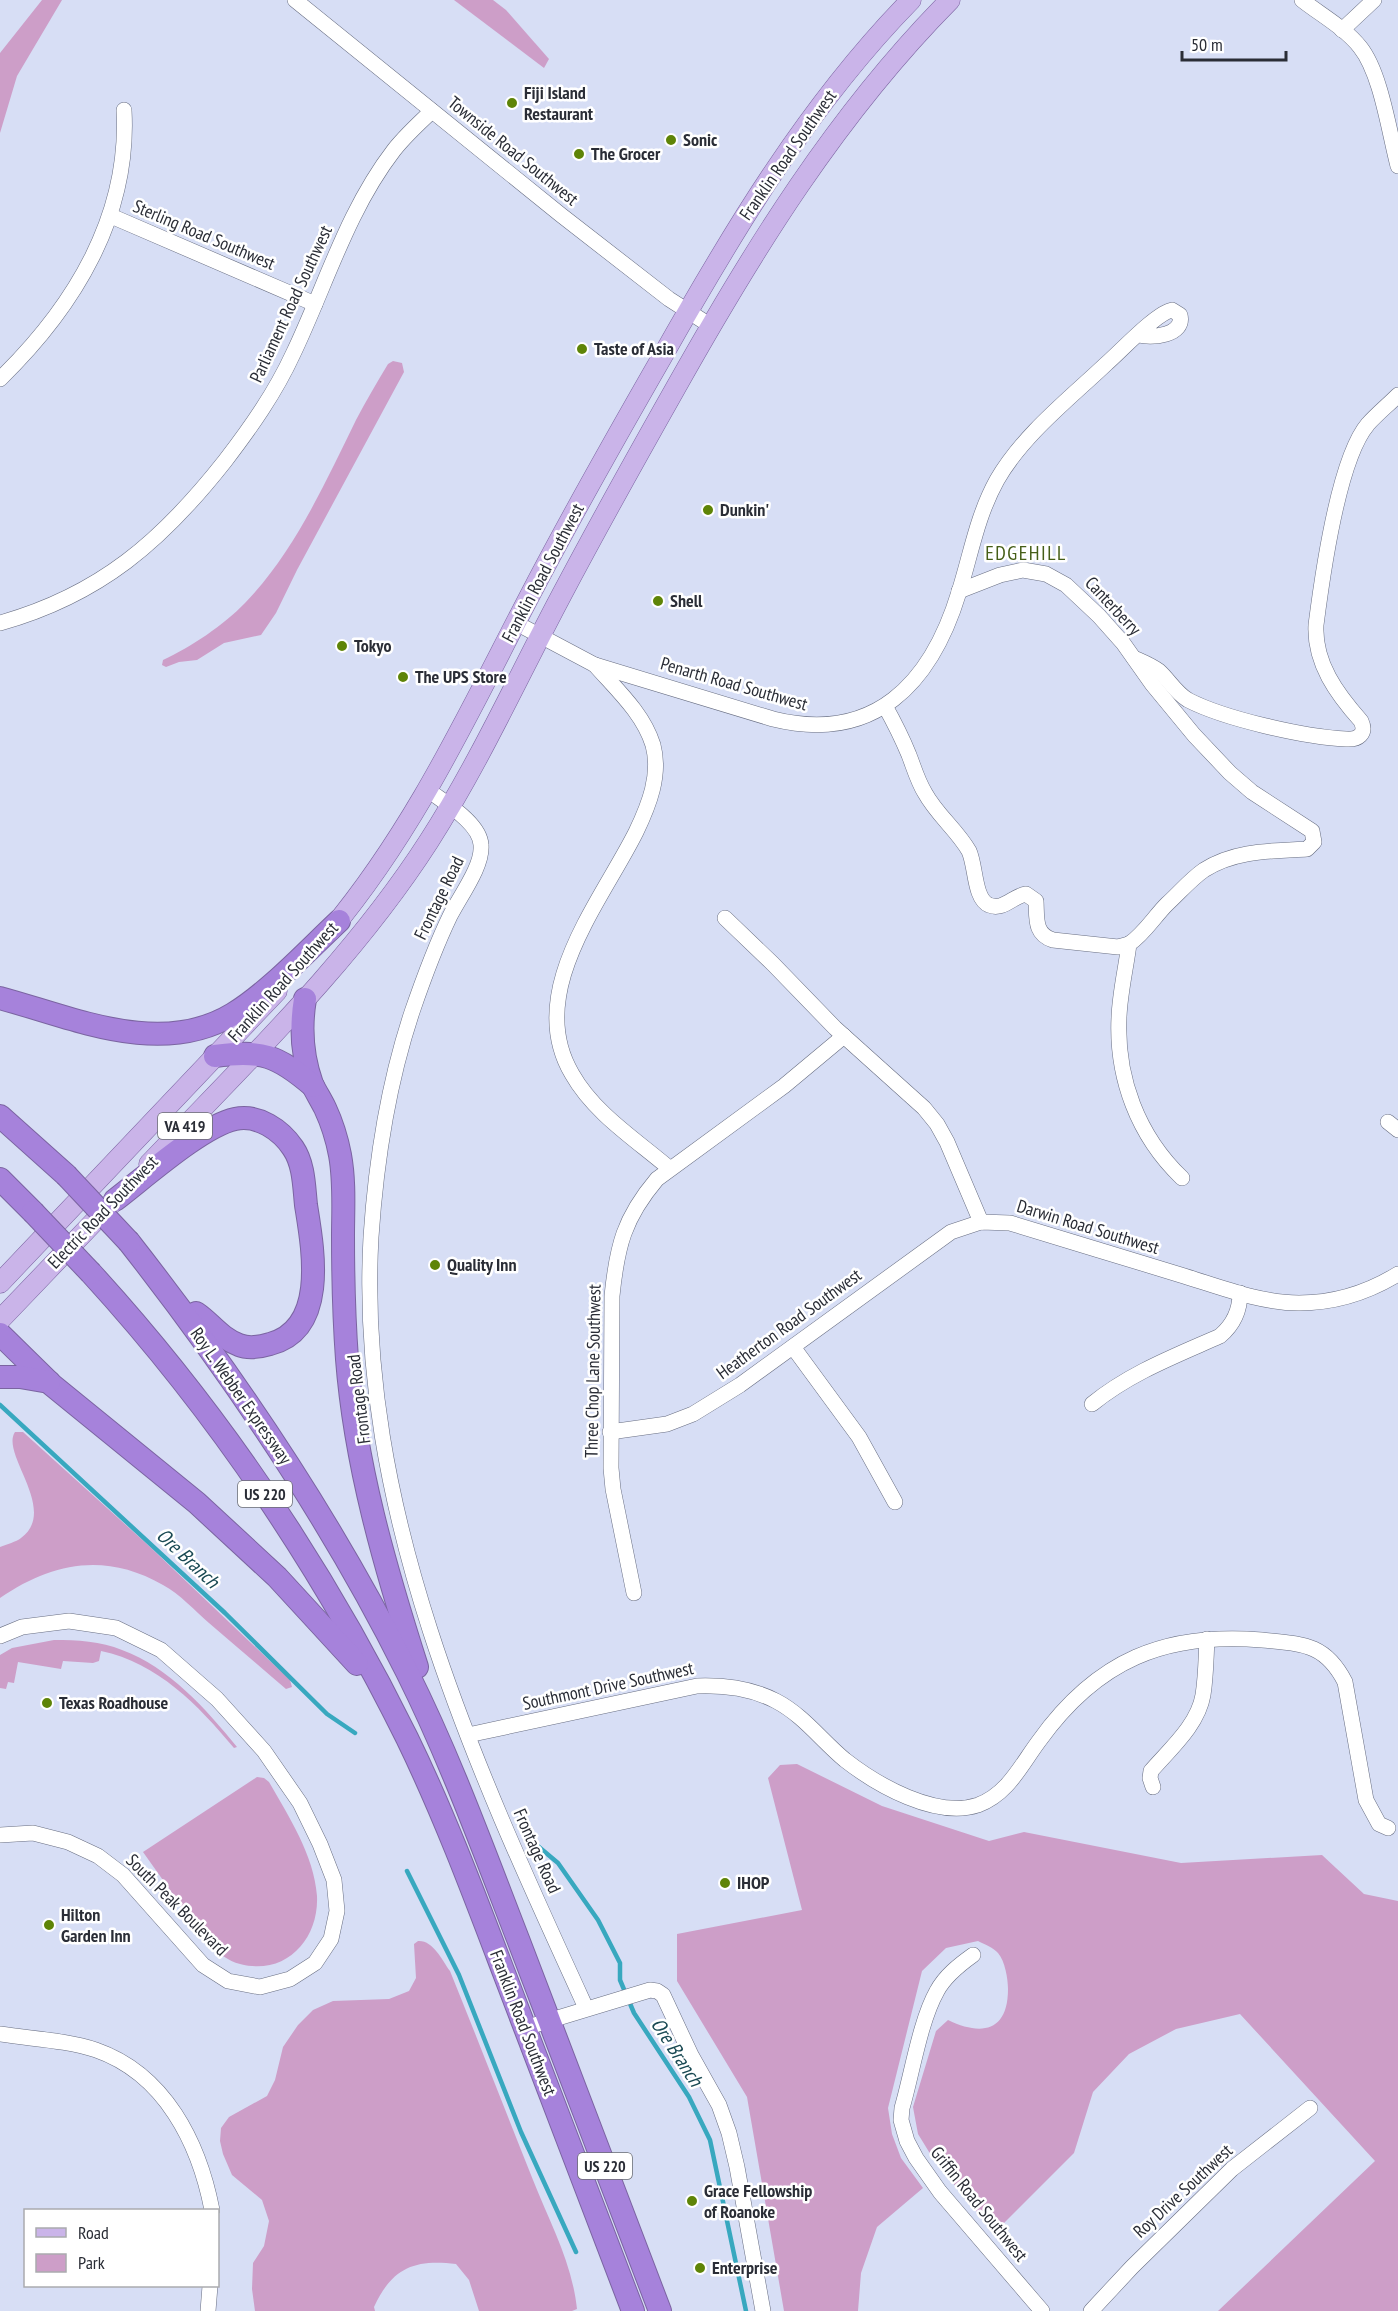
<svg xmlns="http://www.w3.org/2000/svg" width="1398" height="2311" font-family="'PT Sans Narrow',sans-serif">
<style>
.green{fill:#cd9ec8}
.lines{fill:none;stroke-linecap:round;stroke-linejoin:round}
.stream{stroke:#38a8bf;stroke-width:4.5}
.minor-casing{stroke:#686e82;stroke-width:16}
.major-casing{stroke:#7b64a1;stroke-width:21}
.highway-casing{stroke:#7b64a1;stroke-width:24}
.minor{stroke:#fff;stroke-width:15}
.major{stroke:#cab4e9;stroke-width:20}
.highway{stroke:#a682db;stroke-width:22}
.highway-bridge-casing{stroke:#7b64a1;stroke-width:24;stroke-linecap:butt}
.highway-bridge{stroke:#a682db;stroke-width:22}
.poi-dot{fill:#5e8407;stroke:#fff;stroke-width:2}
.labels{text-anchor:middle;stroke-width:5;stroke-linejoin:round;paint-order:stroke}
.shield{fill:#fff;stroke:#6a6c72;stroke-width:1.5}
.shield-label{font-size:16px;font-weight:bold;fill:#2a2d36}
.poi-label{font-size:18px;font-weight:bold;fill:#2a2d36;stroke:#fff;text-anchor:start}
.street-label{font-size:18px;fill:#2a2d36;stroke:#fff}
.neighbourhood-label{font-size:20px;letter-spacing:1.5px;fill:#455e18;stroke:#fff}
.water-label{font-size:20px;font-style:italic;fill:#194953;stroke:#fff}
</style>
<rect width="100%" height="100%" fill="#d7def5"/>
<!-- green -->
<g class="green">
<polygon points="42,0 62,0 17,76 0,133 0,53"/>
<polygon points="454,0 493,0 506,10 549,59 544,68"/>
<path d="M393,361l9,2 2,9 -107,198 -21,43 -15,22 -37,8 -27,17 -18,2 -13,5 -4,-2 1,-5c28,-13 61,-35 82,-57 50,-52 80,-120 111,-183 10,-19 21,-38 32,-56z"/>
<path d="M15,1432h8l125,113 142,135 2,7 -6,2c-26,-22 -51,-44 -77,-66 -14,-12 -29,-29 -46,-38 -57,-33 -111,-23 -163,13v-51c7,-3 16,-5 21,-9 38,-28 -21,-84 -6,-106z"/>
<path d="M54,1640c23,0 47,1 68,10 47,17 84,59 115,97l-3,1c-36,-43 -76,-85 -133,-97l-2,10 -6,2 -30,-2 -2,8 -43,-7 -4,21 -6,-1 -2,7 -6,-1v-33l12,-7z"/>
<path d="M797,1764l85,42 107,35 35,-9 157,31 141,-8 42,39 34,7v410h-180l157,-150 -135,-147 -64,15 -47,25 -36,38 -19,61 -80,80 -60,-73 -16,-26 -5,-27 23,-76 12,-11c33,16 60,12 60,-31 0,-10 -3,-28 -10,-36 -4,-5 -14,-9 -20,-12l-32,7 -24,23 -34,137 4,26 9,24 22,30 -46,39 -16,46 -3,38h-74l-37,-214 -70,-116v-47l125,-24 -34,-132 12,-13z"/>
<path d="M257,1777l7,1 5,4c20,35 45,73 48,114 2,44 -32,80 -77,68 -12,-3 -21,-11 -31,-19l-66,-93z"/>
<path d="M418,1941c15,-1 24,19 32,30 28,69 55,139 83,209 17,43 39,82 44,129l-5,2h-93l-10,-31 -13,-16c-42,-5 -64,4 -82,43l1,4h-120l-3,-22 1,-26 11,-17 5,-25 -7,-21 -30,-25 -9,-21 -3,-13 1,-13 8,-11 38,-21 8,-16 8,-33 15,-22 15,-15 20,-9 56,-2 20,-8 7,-13 -2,-34z"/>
</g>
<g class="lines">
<!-- stream -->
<g class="stream">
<polyline points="0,1405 225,1613 327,1714 355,1733"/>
<polyline points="527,1837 558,1863 598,1920 620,1963 620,1980 634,2013 689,2097 710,2140 746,2311"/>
<polyline points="407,1871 459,1975 521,2132 576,2252"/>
</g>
<defs>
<g id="minor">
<polyline points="295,0 561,215 669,299 711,326"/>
<path d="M1302,0c19,15 43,28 58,47 21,26 29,85 38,119"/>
<polyline points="1342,30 1374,0"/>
<polyline points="111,216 315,304"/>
<path d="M0,379c74,-72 130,-163 124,-269"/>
<path d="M959,591l41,-16 23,-5 23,4 20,11 33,31 24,27 29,41 42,51 36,38 22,19 60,39 2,11 -7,7c-35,2 -72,1 -103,21 -13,9 -25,23 -37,34 -13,13 -23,30 -38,40 -3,24 -9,48 -10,73 -3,61 19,119 63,161"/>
<path d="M0,623c100,-28 162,-82 225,-162 26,-34 50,-68 68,-107 33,-69 54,-143 101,-204 11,-14 25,-27 38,-39"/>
<path d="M516,623l79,42 178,54c101,25 158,-35 186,-127 12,-38 18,-76 38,-112 26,-45 71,-80 109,-116 14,-12 50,-51 66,-54l8,5c5,21 -28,23 -42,20"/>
<path d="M1134,658c9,4 17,7 25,13 10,9 17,22 29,29 37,19 116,37 158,39 12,1 21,-5 15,-18 -24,-27 -47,-58 -45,-96 6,-47 22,-166 52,-201 9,-10 20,-19 30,-29"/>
<path d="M595,665c21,24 48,48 58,80 8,30 -4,60 -17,87 -35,70 -112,161 -64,242 22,39 63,65 97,94"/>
<path d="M885,706c9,16 17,32 24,49 5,13 9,27 16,38 12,22 32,37 44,58 7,15 5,48 20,54 14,6 24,-9 37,-11l10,7c1,17 -2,33 17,39l65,7 11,-3"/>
<path d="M428,790c17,13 52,33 53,55 2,21 -21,51 -31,71 -15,31 -27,64 -38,96 -24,72 -36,150 -41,225 -15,272 104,529 215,771"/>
<polyline points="725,918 773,964 835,1028 924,1108 937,1124 947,1142 981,1222"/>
<polyline points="1388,1122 1398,1130"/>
<polyline points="793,1347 859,1437 895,1502"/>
<path d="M1092,1404c38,-31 83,-48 128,-68 13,-11 20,-25 20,-43"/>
<path d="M610,1432l57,-8 26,-10 47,-29 211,-153 30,-10 29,1c58,18 116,35 174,53 36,11 76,27 115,27 36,0 68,-10 99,-29"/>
<path d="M634,1593l-21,-104 -2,-21 1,-172c5,-50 12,-78 45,-117l127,-93 60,-50"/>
<polyline points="0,1636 22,1627 69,1621 116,1628 161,1650 217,1699 264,1751 300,1803 320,1844 334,1880 337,1911 331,1939 315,1963 290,1979 260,1987 228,1981 203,1965 123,1875 98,1856 68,1842 33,1833 0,1835"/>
<path d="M468,1735l229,-49c28,-1 54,2 79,15 27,14 46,40 69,59 32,25 91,59 133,45 30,-11 43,-40 61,-64 58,-81 126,-109 223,-101 40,4 63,3 83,42l21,118 13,24 9,4"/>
<path d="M1153,1787l-3,-9 1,-7c19,-22 47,-46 52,-76 3,-19 3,-38 4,-56"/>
<path d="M973,1955c-14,10 -28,21 -36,36 -17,30 -25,83 -35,117l-1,12 6,21 9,17 24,34 102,119"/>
<polyline points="525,2028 650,1990 657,1991 663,1995 691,2055 719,2105 729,2133 737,2167 763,2311"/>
<path d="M0,2034c31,5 66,6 96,16 69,24 103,93 116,160"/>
<polyline points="208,2311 210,2286"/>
<polyline points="1091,2311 1132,2267 1232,2169 1310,2108"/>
</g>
<g id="major">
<path d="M330,931c85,-102 137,-215 198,-332 42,-81 88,-162 134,-242 71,-126 147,-253 249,-357"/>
<path d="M149,1164c98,-103 203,-203 280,-323 50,-78 89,-164 132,-245 37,-70 75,-138 114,-207 78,-139 162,-275 275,-389"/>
<polyline points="0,1283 277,991"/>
<polyline points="0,1320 112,1203"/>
</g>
<g id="highway">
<path d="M0,998c74,20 161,60 233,16 36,-22 75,-64 106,-93"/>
<path d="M305,999c-5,30 -3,57 7,85 4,8 9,16 13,24 7,15 12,31 15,47 5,27 3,55 3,81 0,41 1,82 4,123 8,105 38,208 70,308"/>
<path d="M215,1056c47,-6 62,-1 98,30"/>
<polyline points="0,1116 66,1175"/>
<polyline points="0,1179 33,1212"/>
<path d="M115,1200c29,-22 87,-74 120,-81 23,-5 46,11 58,29 11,16 11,38 13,57 7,44 22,124 -36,139 -10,3 -21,5 -31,1 -19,-7 -28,-22 -43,-32"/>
<path d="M129,1242c105,134 202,277 278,430 43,86 76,177 111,267 47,124 95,248 142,372"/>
<path d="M91,1273c127,139 233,297 316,465 37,76 67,156 97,235 43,113 86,225 129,338"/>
<polyline points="0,1334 52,1385 197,1503 277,1577 357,1664"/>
<polyline points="0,1377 20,1377 49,1382"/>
</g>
</defs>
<!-- minor casing -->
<use href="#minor" class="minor-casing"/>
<!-- major casing -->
<use href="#major" class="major-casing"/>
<!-- highway casing -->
<use href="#highway" class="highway-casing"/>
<!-- minor -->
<use href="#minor" class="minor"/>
<!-- major -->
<use href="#major" class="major"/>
<!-- highway -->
<use href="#highway" class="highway"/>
<defs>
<g id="highway-bridge">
<polyline points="66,1175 129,1242"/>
<polyline points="33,1212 91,1273"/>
</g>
</defs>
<!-- highway-bridge casing -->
<use href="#highway-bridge" class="highway-bridge-casing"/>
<!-- highway-bridge -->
<use href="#highway-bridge" class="highway-bridge"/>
</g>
<!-- markers -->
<g class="poi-dot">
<circle cx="512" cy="103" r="6"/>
<circle cx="671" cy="140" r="6"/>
<circle cx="579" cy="154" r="6"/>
<circle cx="582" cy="349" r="6"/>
<circle cx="708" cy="510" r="6"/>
<circle cx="658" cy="601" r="6"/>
<circle cx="342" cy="646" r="6"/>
<circle cx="403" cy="677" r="6"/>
<circle cx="435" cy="1265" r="6"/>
<circle cx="47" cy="1703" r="6"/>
<circle cx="725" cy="1883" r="6"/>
<circle cx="49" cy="1925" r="6"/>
<circle cx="692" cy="2201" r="6"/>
<circle cx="700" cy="2268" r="6"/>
</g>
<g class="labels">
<!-- shield labels -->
<g class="shield">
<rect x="158" y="1113" width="54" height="26" rx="4.5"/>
<rect x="238" y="1481" width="54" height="26" rx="4.5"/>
<rect x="578" y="2153" width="54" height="26" rx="4.5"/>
</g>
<g class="shield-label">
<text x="185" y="1132">VA 419</text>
<text x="265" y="1500">US 220</text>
<text x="605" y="2172">US 220</text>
</g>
<!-- poi labels -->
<g class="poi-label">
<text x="524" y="99">Fiji Island<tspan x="524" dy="21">Restaurant</tspan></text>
<text x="683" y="146">Sonic</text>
<text x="591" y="160">The Grocer</text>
<text x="594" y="355">Taste of Asia</text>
<text x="720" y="516">Dunkin'</text>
<text x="670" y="607">Shell</text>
<text x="354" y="652">Tokyo</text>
<text x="415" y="683">The UPS Store</text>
<text x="447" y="1271">Quality Inn</text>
<text x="59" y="1709">Texas Roadhouse</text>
<text x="737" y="1889">IHOP</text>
<text x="61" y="1921">Hilton<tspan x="61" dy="21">Garden Inn</tspan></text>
<text x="704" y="2197">Grace Fellowship<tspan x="704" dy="21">of Roanoke</tspan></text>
<text x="712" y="2274">Enterprise</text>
</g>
<!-- street labels -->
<g class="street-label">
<text transform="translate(513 151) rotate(39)" y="6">Townside Road Southwest</text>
<text transform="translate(788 155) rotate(-55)" y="6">Franklin Road Southwest</text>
<text transform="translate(204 235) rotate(23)" y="6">Sterling Road Southwest</text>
<text transform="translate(291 304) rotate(-65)" y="6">Parliament Road Southwest</text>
<text transform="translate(543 573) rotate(-62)" y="6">Franklin Road Southwest</text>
<text transform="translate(1113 606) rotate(47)" y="6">Canterberry</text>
<text transform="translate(734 684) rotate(16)" y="6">Penarth Road Southwest</text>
<text transform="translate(439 898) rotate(-64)" y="6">Frontage Road</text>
<text transform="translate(283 982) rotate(-48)" y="6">Franklin Road Southwest</text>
<text transform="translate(103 1212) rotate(-46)" y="6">Electric Road Southwest</text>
<text transform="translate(1088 1227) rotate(17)" y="6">Darwin Road Southwest</text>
<text transform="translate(789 1324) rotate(-36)" y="6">Heatherton Road Southwest</text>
<text transform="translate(593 1371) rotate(-89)" y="6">Three Chop Lane Southwest</text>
<text transform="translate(241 1396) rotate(55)" y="6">Roy L. Webber Expressway</text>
<text transform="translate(359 1399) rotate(-97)" y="6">Frontage Road</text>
<text transform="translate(608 1686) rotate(-12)" y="6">Southmont Drive Southwest</text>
<text transform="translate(537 1851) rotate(66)" y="6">Frontage Road</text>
<text transform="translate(177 1905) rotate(45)" y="6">South Peak Boulevard</text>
<text transform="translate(523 2023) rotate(69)" y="6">Franklin Road Southwest</text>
<text transform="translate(1183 2191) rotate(-43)" y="6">Roy Drive Southwest</text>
<text transform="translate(979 2204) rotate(51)" y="6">Griffin Road Southwest</text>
</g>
<!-- neighbourhood labels -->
<g class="neighbourhood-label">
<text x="1026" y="560">EDGEHILL</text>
</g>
<!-- water labels -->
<g class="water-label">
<text transform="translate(188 1558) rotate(43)" y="7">Ore Branch</text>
<text transform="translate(677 2052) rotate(57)" y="7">Ore Branch</text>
</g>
</g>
<!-- legend -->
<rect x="24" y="2209" width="195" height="78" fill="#ffffff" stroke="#aaabaf" stroke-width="1.5"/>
<rect x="36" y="2228" width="30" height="9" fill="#cab4e9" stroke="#aaabaf" stroke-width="1.5"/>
<text x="78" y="2239" font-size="18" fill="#2a2d36">Road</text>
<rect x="36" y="2254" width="30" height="18" fill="#cd9ec8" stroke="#aaabaf" stroke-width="1.5"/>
<text x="78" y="2269" font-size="18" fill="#2a2d36">Park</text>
<!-- scale -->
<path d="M1182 51v9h104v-9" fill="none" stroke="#2a2d36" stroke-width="3"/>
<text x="1191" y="51" font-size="18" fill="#2a2d36" stroke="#ffffff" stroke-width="4.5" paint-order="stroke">50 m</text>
</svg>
